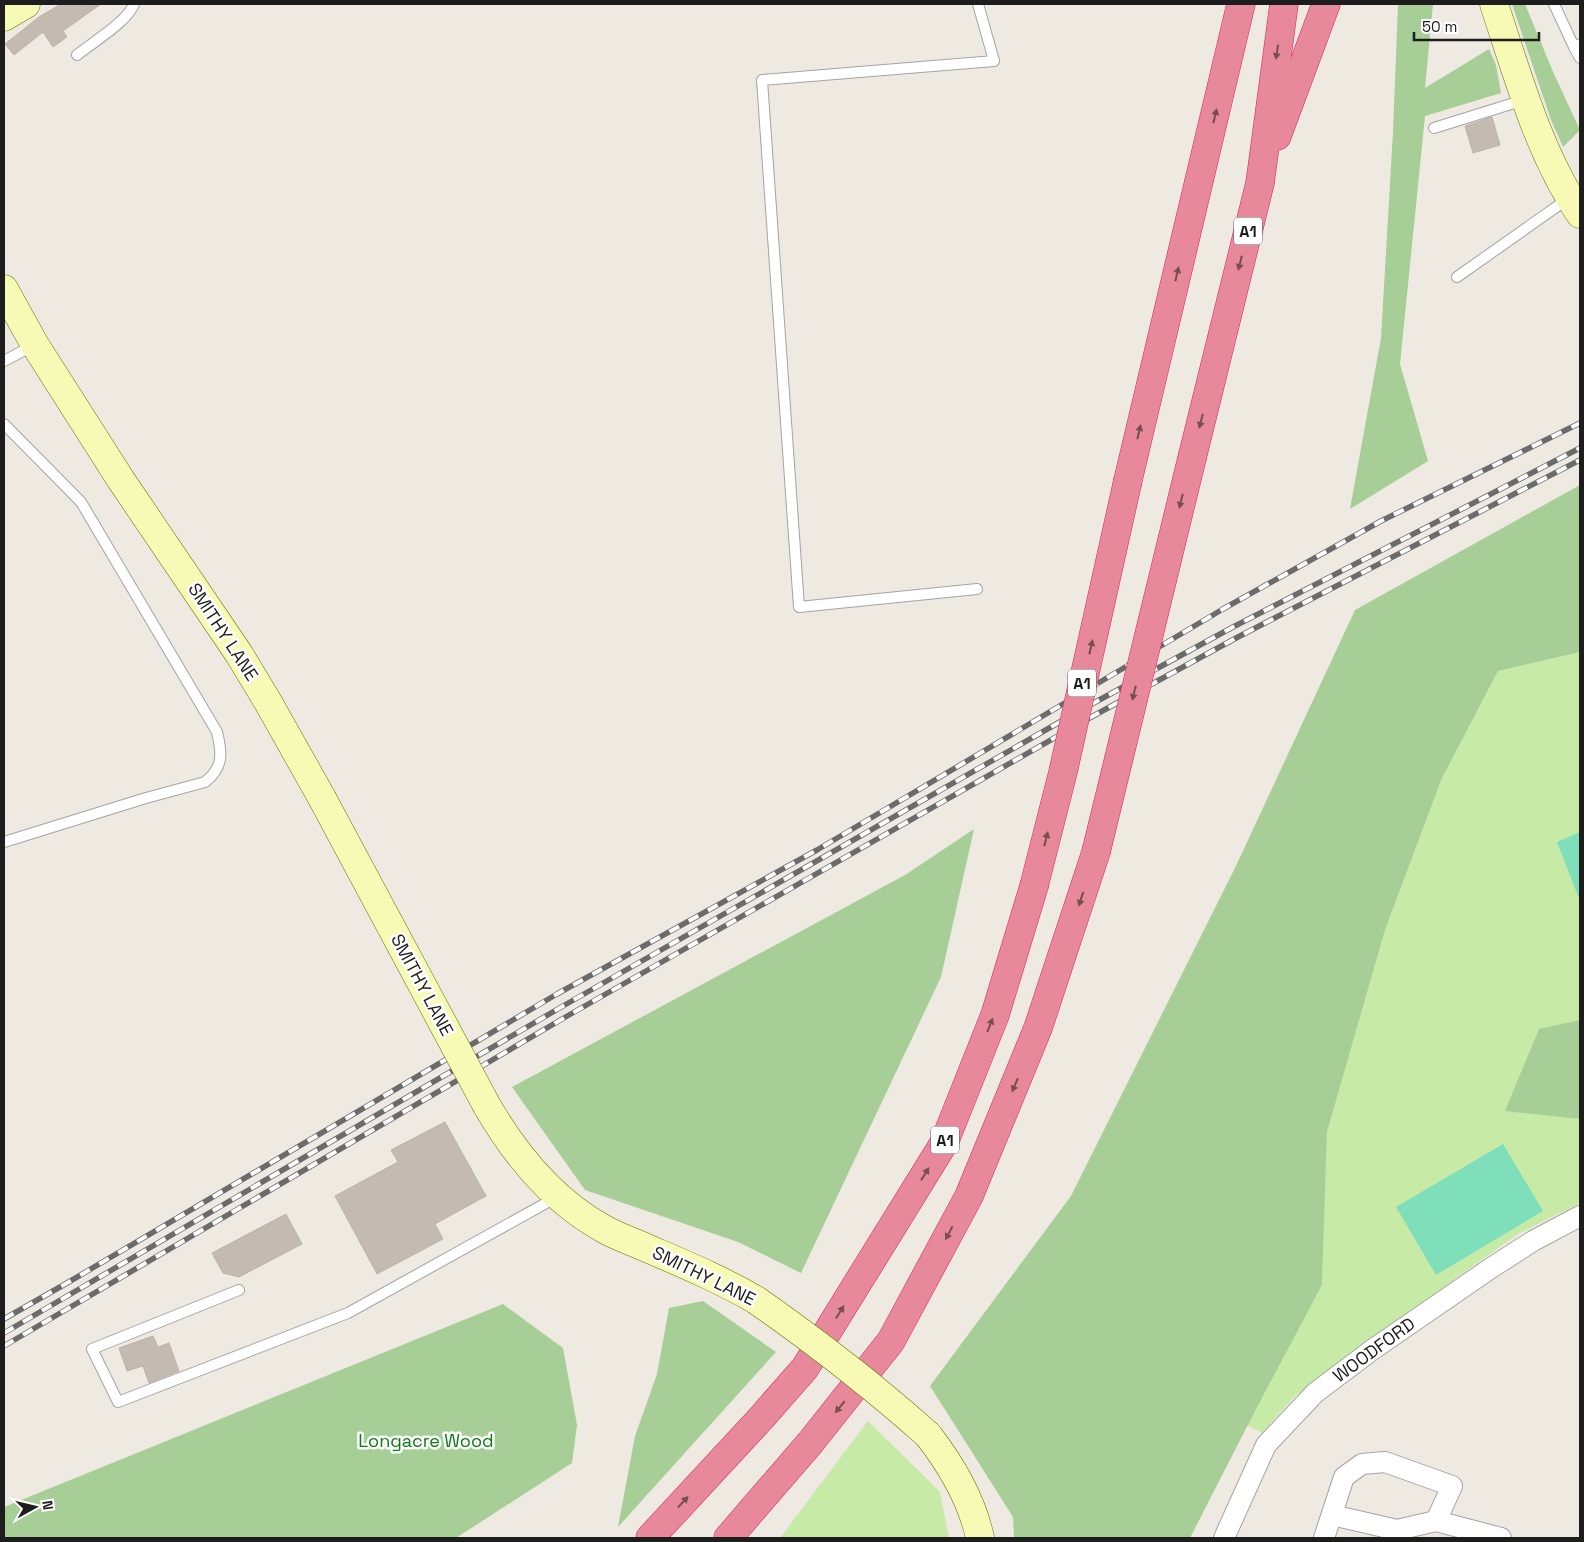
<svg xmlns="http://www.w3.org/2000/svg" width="1584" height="1542" font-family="'Space Grotesk',sans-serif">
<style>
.grass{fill:#c7eaa7}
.forest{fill:#a7ce96}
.pitch{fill:#7fdfba}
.building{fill:#c3bab2;stroke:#c0b1a5}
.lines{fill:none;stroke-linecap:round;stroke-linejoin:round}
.lane-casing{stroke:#a4a4a4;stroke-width:12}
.street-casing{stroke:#a4a4a4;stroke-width:22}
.secondary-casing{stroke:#677404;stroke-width:29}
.highway-casing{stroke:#da2260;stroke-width:29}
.lane{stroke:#fff;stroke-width:10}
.street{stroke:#fff;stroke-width:20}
.secondary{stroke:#f6fab5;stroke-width:28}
.highway{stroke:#e7899a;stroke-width:28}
.rail-casing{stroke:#6b6b6b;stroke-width:5.5}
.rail{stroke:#fff;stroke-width:4;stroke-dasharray:11;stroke-linecap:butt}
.secondary-bridge-casing{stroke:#677404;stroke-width:29;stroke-linecap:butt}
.highway-bridge-casing{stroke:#da2260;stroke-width:29;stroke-linecap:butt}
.secondary-bridge{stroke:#f6fab5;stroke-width:28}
.highway-bridge{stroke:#e7899a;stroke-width:28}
.oneway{fill:#784e55}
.labels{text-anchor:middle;stroke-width:5;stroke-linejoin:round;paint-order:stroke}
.shield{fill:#fff;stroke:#616161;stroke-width:1}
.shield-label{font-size:16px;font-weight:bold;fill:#1d1d1d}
.street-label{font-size:18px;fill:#1d1d1d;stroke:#fff}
.park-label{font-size:18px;fill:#0a7c14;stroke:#fff}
</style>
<rect width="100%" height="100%" fill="#eeeae2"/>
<!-- grass -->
<g class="grass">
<polygon points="1580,652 1580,1203 1518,1234 1365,1343 1294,1397 1262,1433 1247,1425 1322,1285 1327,1132 1385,930 1442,778 1498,671"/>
<polygon points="868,1421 940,1492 949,1538 780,1538"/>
</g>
<!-- forest -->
<g class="forest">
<polygon points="1398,4 1433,4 1425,88 1489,49 1496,65 1501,93 1425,116 1400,364 1428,461 1350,509 1381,338 1393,132"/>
<polygon points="1512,4 1525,4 1554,74 1580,130 1563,147 1551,120"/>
<polygon points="1580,485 1580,652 1498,671 1442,778 1385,930 1327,1132 1322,1285 1256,1409 1190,1538 1014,1538 1013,1517 930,1386 1071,1196 1235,868 1355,610"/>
<polygon points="974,829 941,977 801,1273 738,1242 585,1190 512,1087 905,875"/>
<polygon points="1580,1020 1580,1119 1505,1111 1539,1029"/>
<polygon points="703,1301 776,1352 618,1527 635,1436 657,1374 669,1308"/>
<polygon points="503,1304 563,1348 577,1425 572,1463 456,1538 4,1538 4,1507"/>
</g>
<!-- pitch -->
<g class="pitch">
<polygon points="1580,832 1580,901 1557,842"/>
<polygon points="1503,1144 1543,1211 1436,1275 1396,1207"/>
</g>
<!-- building -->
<g class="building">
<polygon points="61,4 101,4 63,31 67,37 53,47 43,32 14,55 5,44 39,17"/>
<polygon points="1492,117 1500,145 1473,153 1465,126"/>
<polygon points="445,1122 486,1196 435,1224 443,1239 377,1274 335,1196 398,1162 391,1150"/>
<polygon points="286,1214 302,1244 239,1277 223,1273 212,1253"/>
<polygon points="153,1336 158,1347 169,1343 179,1371 149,1383 143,1366 127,1371 119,1348"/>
</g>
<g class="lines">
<defs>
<g id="lane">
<polyline points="1554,4 1574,47 1580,44"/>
<polyline points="1574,47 1580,58"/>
<path d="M77,55c15,-12 51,-34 57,-51"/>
<polyline points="1434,128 1524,100"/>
<polyline points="1457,277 1569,198"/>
<polyline points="4,361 34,345"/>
<path d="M4,424l77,78 136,230c5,21 7,35 -12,50l-59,16 -142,44"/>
<polyline points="977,589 799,607 762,80 994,61 978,4"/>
<polyline points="239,1290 92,1349 118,1402 348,1313 557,1197"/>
</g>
<g id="street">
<polyline points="1332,1515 1397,1530 1436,1521 1501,1538"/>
<polyline points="1224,1538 1266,1445 1315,1393 1372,1350 1491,1268 1533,1241 1580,1216"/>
<polyline points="1324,1538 1344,1477 1362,1464 1385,1462 1452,1486 1436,1521"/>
</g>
<g id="secondary">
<path d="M1494,4c24,72 44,147 86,210"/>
<polyline points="4,17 26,4"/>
<polyline points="4,289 35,345 121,480 239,654 268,702 322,798"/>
<path d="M487,1106c29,50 66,95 117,123 14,8 30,13 45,20 37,16 73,31 107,51"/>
<path d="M928,1435c24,31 44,65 52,103"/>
</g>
<g id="highway">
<polyline points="1277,136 1326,4"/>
<polyline points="1193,454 1260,183 1284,4"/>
<polyline points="1128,480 1241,4"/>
<polyline points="650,1538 763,1416 805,1368 944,1143 995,1015 1034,886"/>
<polyline points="728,1538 810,1443 891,1341 969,1196 1038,1028 1096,852"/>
</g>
</defs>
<!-- lane casing -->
<use href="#lane" class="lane-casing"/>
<!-- street casing -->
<use href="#street" class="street-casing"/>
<!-- secondary casing -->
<use href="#secondary" class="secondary-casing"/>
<!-- highway casing -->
<use href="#highway" class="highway-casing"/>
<!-- lane -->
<use href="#lane" class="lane"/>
<!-- street -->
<use href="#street" class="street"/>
<!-- secondary -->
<use href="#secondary" class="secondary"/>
<!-- highway -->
<use href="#highway" class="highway"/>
<defs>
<g id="rail">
<polyline points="4,1319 67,1283 557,994 817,850 1223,609 1381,521 1580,423"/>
<polyline points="4,1333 563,1006 1079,711 1233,627 1580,448"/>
<polyline points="4,1346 569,1015 1084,721 1238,637 1580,460"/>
</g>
</defs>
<!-- rail casing -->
<use href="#rail" class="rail-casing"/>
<!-- rail -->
<use href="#rail" class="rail"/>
<defs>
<g id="secondary-bridge">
<polyline points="322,798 487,1106"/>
<path d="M756,1300c60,42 117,86 172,135"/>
</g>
<g id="highway-bridge">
<polyline points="1096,852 1193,454"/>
<polyline points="1034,886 1063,772 1128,480"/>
</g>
</defs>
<!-- secondary-bridge casing -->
<use href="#secondary-bridge" class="secondary-bridge-casing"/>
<!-- highway-bridge casing -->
<use href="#highway-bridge" class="highway-bridge-casing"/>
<!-- secondary-bridge -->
<use href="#secondary-bridge" class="secondary-bridge"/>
<!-- highway-bridge -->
<use href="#highway-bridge" class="highway-bridge"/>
</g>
<!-- one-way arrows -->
<defs><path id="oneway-solid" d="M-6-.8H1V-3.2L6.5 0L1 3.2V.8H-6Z" transform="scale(1.25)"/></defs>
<g class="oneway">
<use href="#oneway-solid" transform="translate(1277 52) rotate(98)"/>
<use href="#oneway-solid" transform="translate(1215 116) rotate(-77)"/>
<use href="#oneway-solid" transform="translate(1240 263) rotate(104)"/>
<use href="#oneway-solid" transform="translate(1177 274) rotate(-77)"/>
<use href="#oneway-solid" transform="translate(1201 421) rotate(104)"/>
<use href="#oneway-solid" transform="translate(1139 432) rotate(-77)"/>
<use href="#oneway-solid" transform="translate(1181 501) rotate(104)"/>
<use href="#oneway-solid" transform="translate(1091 647) rotate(-77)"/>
<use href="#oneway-solid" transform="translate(1134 693) rotate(104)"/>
<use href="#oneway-solid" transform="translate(1046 839) rotate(-76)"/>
<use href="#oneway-solid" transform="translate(1081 899) rotate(108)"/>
<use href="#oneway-solid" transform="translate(990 1025) rotate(-69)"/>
<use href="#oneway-solid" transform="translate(1015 1085) rotate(113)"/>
<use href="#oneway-solid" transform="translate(925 1174) rotate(-58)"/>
<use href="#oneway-solid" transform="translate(949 1233) rotate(118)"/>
<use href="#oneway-solid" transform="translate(840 1312) rotate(-58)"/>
<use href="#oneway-solid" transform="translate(840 1407) rotate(129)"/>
<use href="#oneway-solid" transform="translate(683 1502) rotate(-47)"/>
</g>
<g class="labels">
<!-- shield labels -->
<g class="shield">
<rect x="1234" y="217.5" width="28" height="27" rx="4"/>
<rect x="1068" y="669.5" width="28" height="27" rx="4"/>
<rect x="931" y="1126.5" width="28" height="27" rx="4"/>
</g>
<g class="shield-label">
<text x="1248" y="237">A1</text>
<text x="1082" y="689">A1</text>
<text x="945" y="1146">A1</text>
</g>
<!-- street labels -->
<g class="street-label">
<text transform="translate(223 632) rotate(57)" y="6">SMITHY LANE</text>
<text transform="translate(422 985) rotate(62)" y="6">SMITHY LANE</text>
<text transform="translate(704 1276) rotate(26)" y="6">SMITHY LANE</text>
<text transform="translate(1374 1350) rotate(-36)" y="6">WOODFORD</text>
</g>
<!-- park labels -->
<g class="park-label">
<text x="426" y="1447">Longacre Wood</text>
</g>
</g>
<!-- border -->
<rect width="1584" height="1542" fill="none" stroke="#1d1d1d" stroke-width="10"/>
<!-- north arrow -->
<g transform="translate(35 1507) rotate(82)" stroke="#ffffff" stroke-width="4" paint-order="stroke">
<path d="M0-4L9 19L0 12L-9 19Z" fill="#1d1d1d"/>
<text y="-8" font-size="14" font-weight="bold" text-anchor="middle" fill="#1d1d1d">N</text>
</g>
<!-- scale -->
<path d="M1414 32v8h125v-8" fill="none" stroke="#1d1d1d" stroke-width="2.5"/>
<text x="1422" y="32" font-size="15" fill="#1d1d1d" stroke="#ffffff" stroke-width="4" paint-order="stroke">50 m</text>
</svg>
